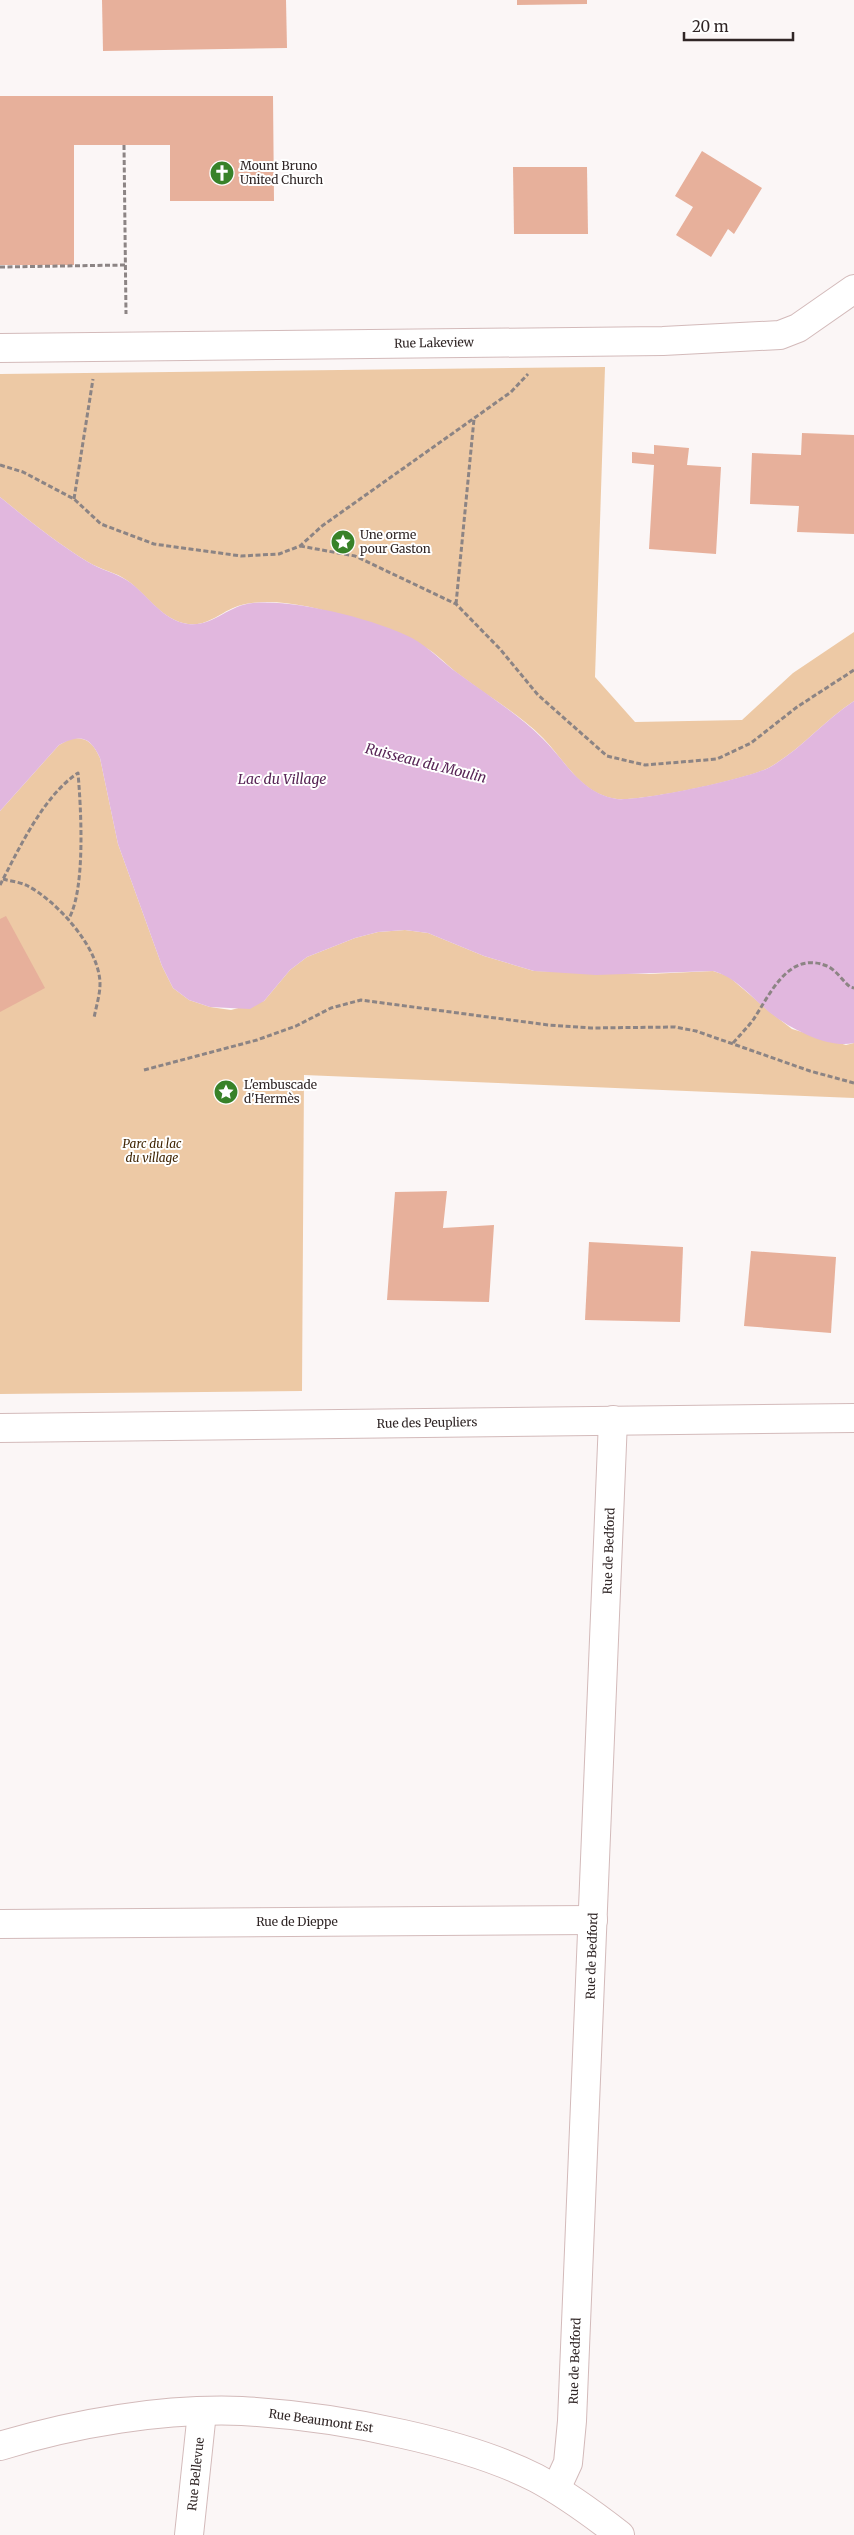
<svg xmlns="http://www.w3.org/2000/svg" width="854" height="2535" font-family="Merriweather,serif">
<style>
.green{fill:#edc9a5}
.water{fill:#e1b7de}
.building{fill:#e7b09b}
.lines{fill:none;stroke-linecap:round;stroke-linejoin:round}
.street-casing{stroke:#d3baba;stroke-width:30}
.path{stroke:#8c8484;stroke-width:3;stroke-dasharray:5 2.5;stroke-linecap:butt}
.street{stroke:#fff;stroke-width:28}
.labels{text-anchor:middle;stroke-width:4;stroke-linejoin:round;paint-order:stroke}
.poi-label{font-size:12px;fill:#302626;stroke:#fff;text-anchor:start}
.street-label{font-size:12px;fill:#302626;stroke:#fff}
.park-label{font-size:12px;font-style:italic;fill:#412605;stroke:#fff}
.water-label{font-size:14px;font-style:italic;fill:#582556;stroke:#fff}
</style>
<rect width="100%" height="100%" fill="#fbf6f6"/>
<!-- green -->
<g class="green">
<path d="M605,367l-10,310 40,45 107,-2 51,-47 61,-41v69c-29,19 -52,47 -82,65 -17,12 -133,36 -155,33 -36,-5 -51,-37 -74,-61 -25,-25 -56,-42 -83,-63 -12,-8 -23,-22 -36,-28 -46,-21 -136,-57 -186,-41 -20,7 -32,23 -55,17 -23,-6 -37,-29 -55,-42 -12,-9 -27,-11 -40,-19 -31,-19 -60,-42 -88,-65v-123z"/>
<path d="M72,738c16,0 21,5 28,20l18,86 44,122 11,22 16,12 21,7 21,3 33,-9 26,-31 17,-13 48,-19 23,-6 27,-2 23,3 56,23 50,15 115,3 64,-3 15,5 42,36 22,17 54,16 8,-2v55l-550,-23 -2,316 -302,3v-583l59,-66z"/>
</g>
<!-- water -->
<path class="water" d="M0,497c28,23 57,46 88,65 13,8 28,11 40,19 19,13 32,36 55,42 28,7 44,-18 70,-20 41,-4 122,16 159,35 17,9 31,25 47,36 28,21 58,39 83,64 24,23 38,55 75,61 21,3 137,-21 155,-33 30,-18 53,-46 82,-65v342c-14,3 -29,-1 -42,-6 -16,-7 -29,-14 -43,-25 -19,-16 -32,-34 -56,-41l-117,4 -62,-4 -50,-15 -56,-23 -23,-3 -27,2 -23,6 -48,19 -17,13 -26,31 -14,8 -40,-2 -21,-7 -16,-12 -11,-22 -44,-122 -18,-86c-10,-22 -20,-24 -41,-13l-59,66z"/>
<!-- building -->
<g class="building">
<polygon points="102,0 286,0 287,48 103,51"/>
<polygon points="517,0 587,0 587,4 517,5"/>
<polygon points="0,96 273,96 274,201 170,201 170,145 74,145 74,265 0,265"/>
<polygon points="702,151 762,188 734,234 728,229 711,257 676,235 693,207 675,196"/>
<polygon points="513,167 587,167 588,234 514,234"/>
<polygon points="802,433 854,435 854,534 797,532 799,506 750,504 752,453 801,455"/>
<polygon points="654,445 689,448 687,465 721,467 716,554 649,549 654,465 632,463 632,452 654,454"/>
<polygon points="6,916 45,988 0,1012 0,919"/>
<polygon points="447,1191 443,1228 494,1225 489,1302 387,1300 395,1192"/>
<polygon points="589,1242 683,1247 680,1322 585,1320"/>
<polygon points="751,1251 836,1257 831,1333 744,1326"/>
</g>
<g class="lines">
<defs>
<g id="street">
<polyline points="0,348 663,341 780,335 798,328 854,289"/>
<polyline points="0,1428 854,1418"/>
<polyline points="0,1924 593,1920"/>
<path d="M0,2446c75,-23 164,-38 242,-35 54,3 109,11 161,23 45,10 92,23 133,44 30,16 57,36 84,57"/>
<polyline points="556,2489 568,2463 572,2421 613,1420"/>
<polyline points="189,2535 202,2412"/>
</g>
</defs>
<!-- street casing -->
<use href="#street" class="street-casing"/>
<!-- path -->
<g class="path">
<polyline points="124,145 126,314"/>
<polyline points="0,267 126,265"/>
<polyline points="0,465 23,472 74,499 101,524 154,544 241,556 279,554 300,546 322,526 511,392 528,374"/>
<polyline points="74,499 93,379"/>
<polyline points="300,546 355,556 456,604 500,649 538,695 607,756 645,765 717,759 751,743 797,707 854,670"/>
<polyline points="456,604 474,419"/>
<path d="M3,879c7,2 16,3 23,6 30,15 74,63 74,99 0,11 -4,23 -6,34"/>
<path d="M0,885c19,-36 43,-89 78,-112 3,35 8,118 -10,147"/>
<path d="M733,1043c7,-8 14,-15 20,-23 17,-25 35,-70 74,-54 9,4 15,14 23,21l4,1"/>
<polyline points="144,1070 257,1040 296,1026 331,1008 361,1000 548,1025 591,1028 675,1027 696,1031 810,1071 854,1083"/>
</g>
<!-- street -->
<use href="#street" class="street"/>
</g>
<!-- icons -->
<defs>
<symbol id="church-disc" viewBox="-11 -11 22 22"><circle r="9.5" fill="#388229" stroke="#fff"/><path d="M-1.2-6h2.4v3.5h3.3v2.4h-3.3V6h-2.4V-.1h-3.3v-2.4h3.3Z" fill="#fff"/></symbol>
<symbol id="sight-disc" viewBox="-11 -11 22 22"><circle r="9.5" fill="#388229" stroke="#fff"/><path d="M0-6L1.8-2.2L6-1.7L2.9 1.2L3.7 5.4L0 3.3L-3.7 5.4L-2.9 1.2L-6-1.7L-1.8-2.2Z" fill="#fff"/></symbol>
</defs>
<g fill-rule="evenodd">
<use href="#church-disc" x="208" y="159" width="28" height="28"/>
<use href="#sight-disc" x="329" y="528" width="28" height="28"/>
<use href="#sight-disc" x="212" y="1078" width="28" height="28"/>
</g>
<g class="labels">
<!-- poi labels -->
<g class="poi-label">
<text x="240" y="170">Mount Bruno<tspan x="240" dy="14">United Church</tspan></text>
<text x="360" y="539">Une orme<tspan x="360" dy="14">pour Gaston</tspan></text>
<text x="244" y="1089">L'embuscade<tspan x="244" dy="14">d'Hermès</tspan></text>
</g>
<!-- street labels -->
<g class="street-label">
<text transform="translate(434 343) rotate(-1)" y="4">Rue Lakeview</text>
<text transform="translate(427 1423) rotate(-1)" y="4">Rue des Peupliers</text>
<text transform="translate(609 1551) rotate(-88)" y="4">Rue de Bedford</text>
<text x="297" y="1926">Rue de Dieppe</text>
<text transform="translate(592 1956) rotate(-88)" y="4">Rue de Bedford</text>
<text transform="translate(575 2361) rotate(-88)" y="4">Rue de Bedford</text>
<text transform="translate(321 2421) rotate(8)" y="4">Rue Beaumont Est</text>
<text transform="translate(196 2474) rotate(-84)" y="4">Rue Bellevue</text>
</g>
<!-- park labels -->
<g class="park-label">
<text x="152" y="1148">Parc du lac<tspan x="152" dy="14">du village</tspan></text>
</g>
<!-- water labels -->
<g class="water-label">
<text transform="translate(426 763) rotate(14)" y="5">Ruisseau du Moulin</text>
<text x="282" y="784">Lac du Village</text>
</g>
</g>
<!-- scale -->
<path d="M684 32v8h109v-8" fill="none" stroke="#302626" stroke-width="2.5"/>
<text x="692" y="32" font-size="15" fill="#302626" stroke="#ffffff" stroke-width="4" paint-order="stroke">20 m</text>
</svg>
